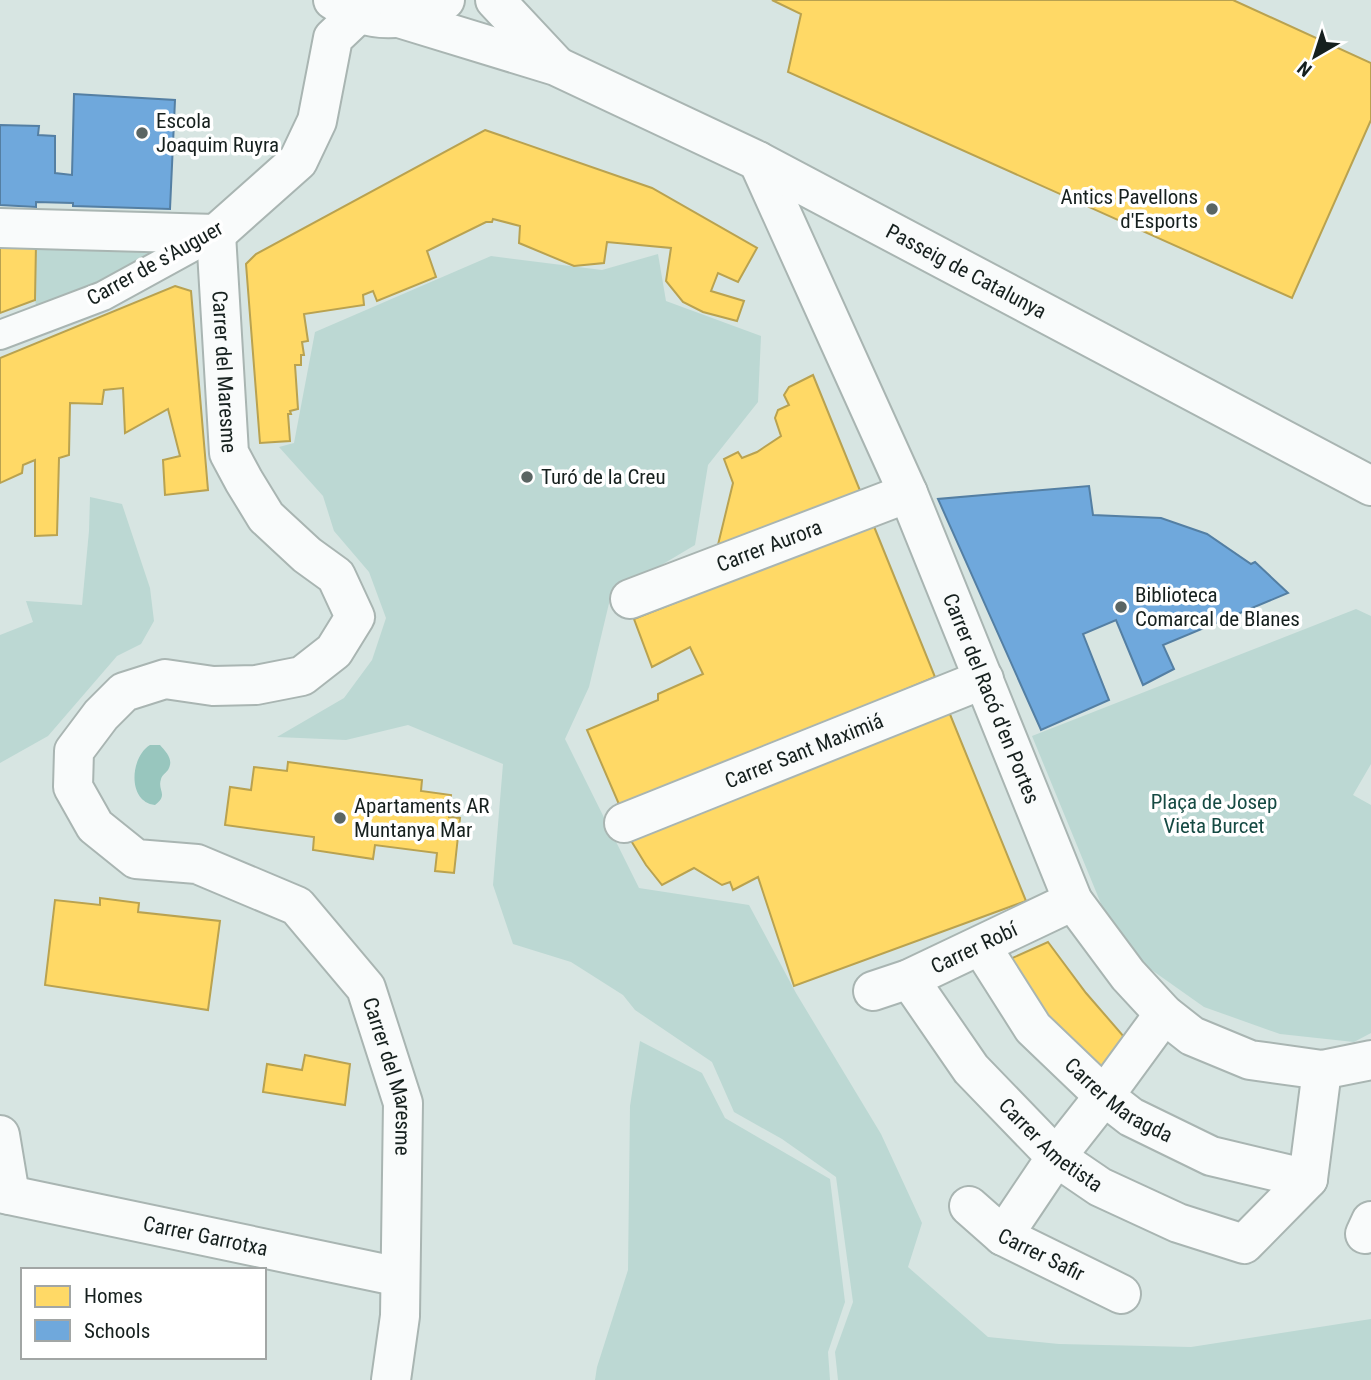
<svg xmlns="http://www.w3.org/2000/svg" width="1371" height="1380" font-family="'Roboto Condensed',sans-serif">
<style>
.green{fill:#bcd8d3}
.water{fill:#98c6be}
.homes{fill:#ffd966;stroke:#b9a250;stroke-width:2}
.schools{fill:#6fa8dc;stroke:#547fa3;stroke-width:2}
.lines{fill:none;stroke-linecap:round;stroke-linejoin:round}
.pedestrian-casing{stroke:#a9b5b2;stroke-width:32}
.minor-casing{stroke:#a9b5b2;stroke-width:42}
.tertiary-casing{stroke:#a9b5b2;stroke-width:42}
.pedestrian{stroke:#f9fbfb;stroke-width:28}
.minor{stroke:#f9fbfb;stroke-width:38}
.tertiary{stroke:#f9fbfb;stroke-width:38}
.poi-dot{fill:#5a6563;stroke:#fff;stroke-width:2.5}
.labels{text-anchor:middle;stroke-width:7;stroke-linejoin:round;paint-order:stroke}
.poi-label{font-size:21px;fill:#16201e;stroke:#fff;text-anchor:start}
.street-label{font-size:21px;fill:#16201e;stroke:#fff}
.park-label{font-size:21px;fill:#154a43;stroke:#fff}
</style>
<rect width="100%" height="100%" fill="#d7e5e2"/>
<!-- green -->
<g class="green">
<polygon points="35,229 182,253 39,320 35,300"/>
<polygon points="658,254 666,301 761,336 758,402 708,465 695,545 611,595 589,687 565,739 639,888 749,905 796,993 881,1134 922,1223 908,1267 988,1337 1059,1344 1191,1347 1371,1319 1371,1380 838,1380 835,1352 853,1302 836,1177 782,1139 734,1112 712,1062 635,1010 623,995 571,962 513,944 493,885 503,764 408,725 346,740 277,737 344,698 372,660 386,618 369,572 334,531 323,496 279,447 294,443 315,332 491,256 602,270"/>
<polygon points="90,497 122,504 150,588 154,621 141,644 117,656 48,736 0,763 0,635 33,622 26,601 82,605 89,531"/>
<polygon points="1356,609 1371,616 1371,764 1353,795 1371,805 1371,1033 1354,1042 1280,1034 1204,1007 1146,966 1111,928 1032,736"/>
<polygon points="640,1041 702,1073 725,1118 830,1179 845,1302 828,1352 830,1380 595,1380 597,1367 628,1270 630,1106"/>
</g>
<!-- water -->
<path class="water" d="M150,745h10c7,8 14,15 8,25 -3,4 -6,5 -7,9 -4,12 8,15 -6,26 -28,-3 -25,-48 -5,-60z"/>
<!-- homes -->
<g class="homes">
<polygon points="772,0 1233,0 1371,63 1371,120 1292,298 788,72 801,14"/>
<polygon points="485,130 652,188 757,248 738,282 718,273 711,291 744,301 737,321 703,312 683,302 666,281 671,248 607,242 604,263 574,266 519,243 520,226 493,219 492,222 486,222 427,251 436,277 377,301 373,291 363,295 364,305 304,314 308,341 302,342 304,355 301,355 301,365 295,365 298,409 290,411 291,414 288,414 290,441 260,443 246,264 256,254"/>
<polygon points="0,243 36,244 35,300 0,313"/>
<polygon points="175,286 191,291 208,490 165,495 163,460 180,456 168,409 125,433 123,388 104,390 102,404 70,403 69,455 59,458 57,535 35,536 35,460 23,465 22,473 0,483 0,358"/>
<polygon points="813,375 861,493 716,553 733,483 724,459 738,452 742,458 757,452 781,436 775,418 778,410 789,405 784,395 789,387"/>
<polygon points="873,524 935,677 621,809 587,730 658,700 658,694 703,674 690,647 652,667 634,619"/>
<polygon points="947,707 1026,901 794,986 758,877 733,890 730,882 722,885 694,868 662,885 646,865 630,839"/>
<polygon points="288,762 422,780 421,791 451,795 449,817 460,818 454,873 435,871 437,853 375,845 373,859 313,850 314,837 225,825 230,787 251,790 254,767 287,771"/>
<polygon points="100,898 139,903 138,912 220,921 208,1010 45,985 55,900 100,905"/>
<polygon points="1048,942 1086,993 1125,1038 1100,1073 1054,1029 1008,960"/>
<polygon points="305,1055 350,1064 345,1105 263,1092 267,1064 302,1070"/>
</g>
<!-- schools -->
<g class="schools">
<polygon points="74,94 175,100 170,209 73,206 73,203 36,202 36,207 0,205 0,125 39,126 38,135 55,136 55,173 72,175"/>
<polygon points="1089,486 1093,515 1161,518 1207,534 1251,564 1255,562 1288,593 1163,645 1174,669 1143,685 1116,620 1083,634 1109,700 1041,730 938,499"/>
</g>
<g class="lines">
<defs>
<polyline id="pedestrian" points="0,335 103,296 216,234"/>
<g id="minor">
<path id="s1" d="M758,161l150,332 165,408 55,74 36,39 28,22 58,24 72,10 49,-10"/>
<polyline points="0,228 216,234"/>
<path id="s2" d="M216,234l13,219 15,28 22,36 41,38 29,21 19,41 -21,34 -32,25 -46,9 -43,1 -48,-7 -41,13 -23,23 -27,36 -1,36 22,39 41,33 61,5 100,42 69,82 37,115 -3,213 -9,64"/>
<polyline points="216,234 298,161 317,121 333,38 353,19 356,13"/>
<path id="s3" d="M630,599l278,-106"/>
<path id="s4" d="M624,823l360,-144"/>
<path id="s5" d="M981,946l52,82 71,68 27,21 80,39 97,23"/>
<path id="s6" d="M909,979l62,90 85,88 44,30 78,36 66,21 64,-65 14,-109"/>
<path id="s7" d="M873,991l36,-12 164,-78"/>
<polyline points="0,1135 10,1195"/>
<path id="s8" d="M0,1193l400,84"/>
<path id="s9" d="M969,1206l34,30 118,58"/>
<polyline points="1365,1234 1371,1221"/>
<polyline points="1003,1236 1056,1157 1104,1096 1164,1014"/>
</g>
<g id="tertiary">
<path d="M333,0c8,5 16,11 25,13 32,11 59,4 87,-13"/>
<polyline points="495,0 555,64"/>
<path id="s10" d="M399,18l157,48 202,95 613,325"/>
</g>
</defs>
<!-- pedestrian casing -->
<use href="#pedestrian" class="pedestrian-casing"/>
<!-- minor casing -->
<use href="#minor" class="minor-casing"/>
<!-- tertiary casing -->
<use href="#tertiary" class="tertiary-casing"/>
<!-- pedestrian -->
<use href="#pedestrian" class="pedestrian"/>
<!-- minor -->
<use href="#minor" class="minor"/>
<!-- tertiary -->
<use href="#tertiary" class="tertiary"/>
</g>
<!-- markers -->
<g class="poi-dot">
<circle cx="142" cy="133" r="7"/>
<circle cx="1212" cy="209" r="7"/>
<circle cx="527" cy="477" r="7"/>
<circle cx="1121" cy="607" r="7"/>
<circle cx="340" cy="818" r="7"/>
</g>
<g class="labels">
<!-- poi labels -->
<g class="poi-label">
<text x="156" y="128">Escola<tspan x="156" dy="24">Joaquim Ruyra</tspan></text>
<text x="1198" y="204" text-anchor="end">Antics Pavellons<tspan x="1198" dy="24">d'Esports</tspan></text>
<text x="541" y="484">Turó de la Creu</text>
<text x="1135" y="602">Biblioteca<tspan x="1135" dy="24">Comarcal de Blanes</tspan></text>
<text x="354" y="813">Apartaments AR<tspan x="354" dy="24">Muntanya Mar</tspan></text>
</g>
<!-- street labels -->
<g class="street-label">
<text transform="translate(155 263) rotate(-29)" y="7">Carrer de s'Auguer</text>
<text dy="7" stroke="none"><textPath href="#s10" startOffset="623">Passeig de Catalunya</textPath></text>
<text dy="7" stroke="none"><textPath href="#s2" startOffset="138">Carrer del Maresme</textPath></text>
<text dy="7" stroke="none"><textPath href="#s3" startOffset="149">Carrer Aurora</textPath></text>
<text dy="7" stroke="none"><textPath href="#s1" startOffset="586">Carrer del Racó d'en Portes</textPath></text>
<text dy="7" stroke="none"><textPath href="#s4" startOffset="194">Carrer Sant Maximiá</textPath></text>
<text dy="7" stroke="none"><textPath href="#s7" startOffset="110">Carrer Robí</textPath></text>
<text dy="7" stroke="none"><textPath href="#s2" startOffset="1272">Carrer del Maresme</textPath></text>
<text dy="7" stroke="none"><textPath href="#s5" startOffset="210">Carrer Maragda</textPath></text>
<text dy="7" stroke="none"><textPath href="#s6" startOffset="220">Carrer Ametista</textPath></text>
<text dy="7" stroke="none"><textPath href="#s8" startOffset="210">Carrer Garrotxa</textPath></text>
<text dy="7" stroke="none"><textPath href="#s9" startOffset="88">Carrer Safir</textPath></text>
</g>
<!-- park labels -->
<g class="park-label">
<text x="1214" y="809">Plaça de Josep<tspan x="1214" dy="24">Vieta Burcet</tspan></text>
</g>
</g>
<!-- legend -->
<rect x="21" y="1268" width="245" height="91" fill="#ffffff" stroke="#a2a6a5" stroke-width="2"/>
<rect x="35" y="1286" width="35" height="21" fill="#ffd966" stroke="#a2a6a5" stroke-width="2"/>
<text x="84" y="1303" font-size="21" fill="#16201e">Homes</text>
<rect x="35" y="1320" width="35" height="21" fill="#6fa8dc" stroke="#a2a6a5" stroke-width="2"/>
<text x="84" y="1338" font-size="21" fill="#16201e">Schools</text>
<!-- north arrow -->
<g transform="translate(1315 56) rotate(219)" stroke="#ffffff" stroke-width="5" paint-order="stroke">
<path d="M0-5L12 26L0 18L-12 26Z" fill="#16201e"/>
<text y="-10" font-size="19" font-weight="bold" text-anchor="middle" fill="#16201e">N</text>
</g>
</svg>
